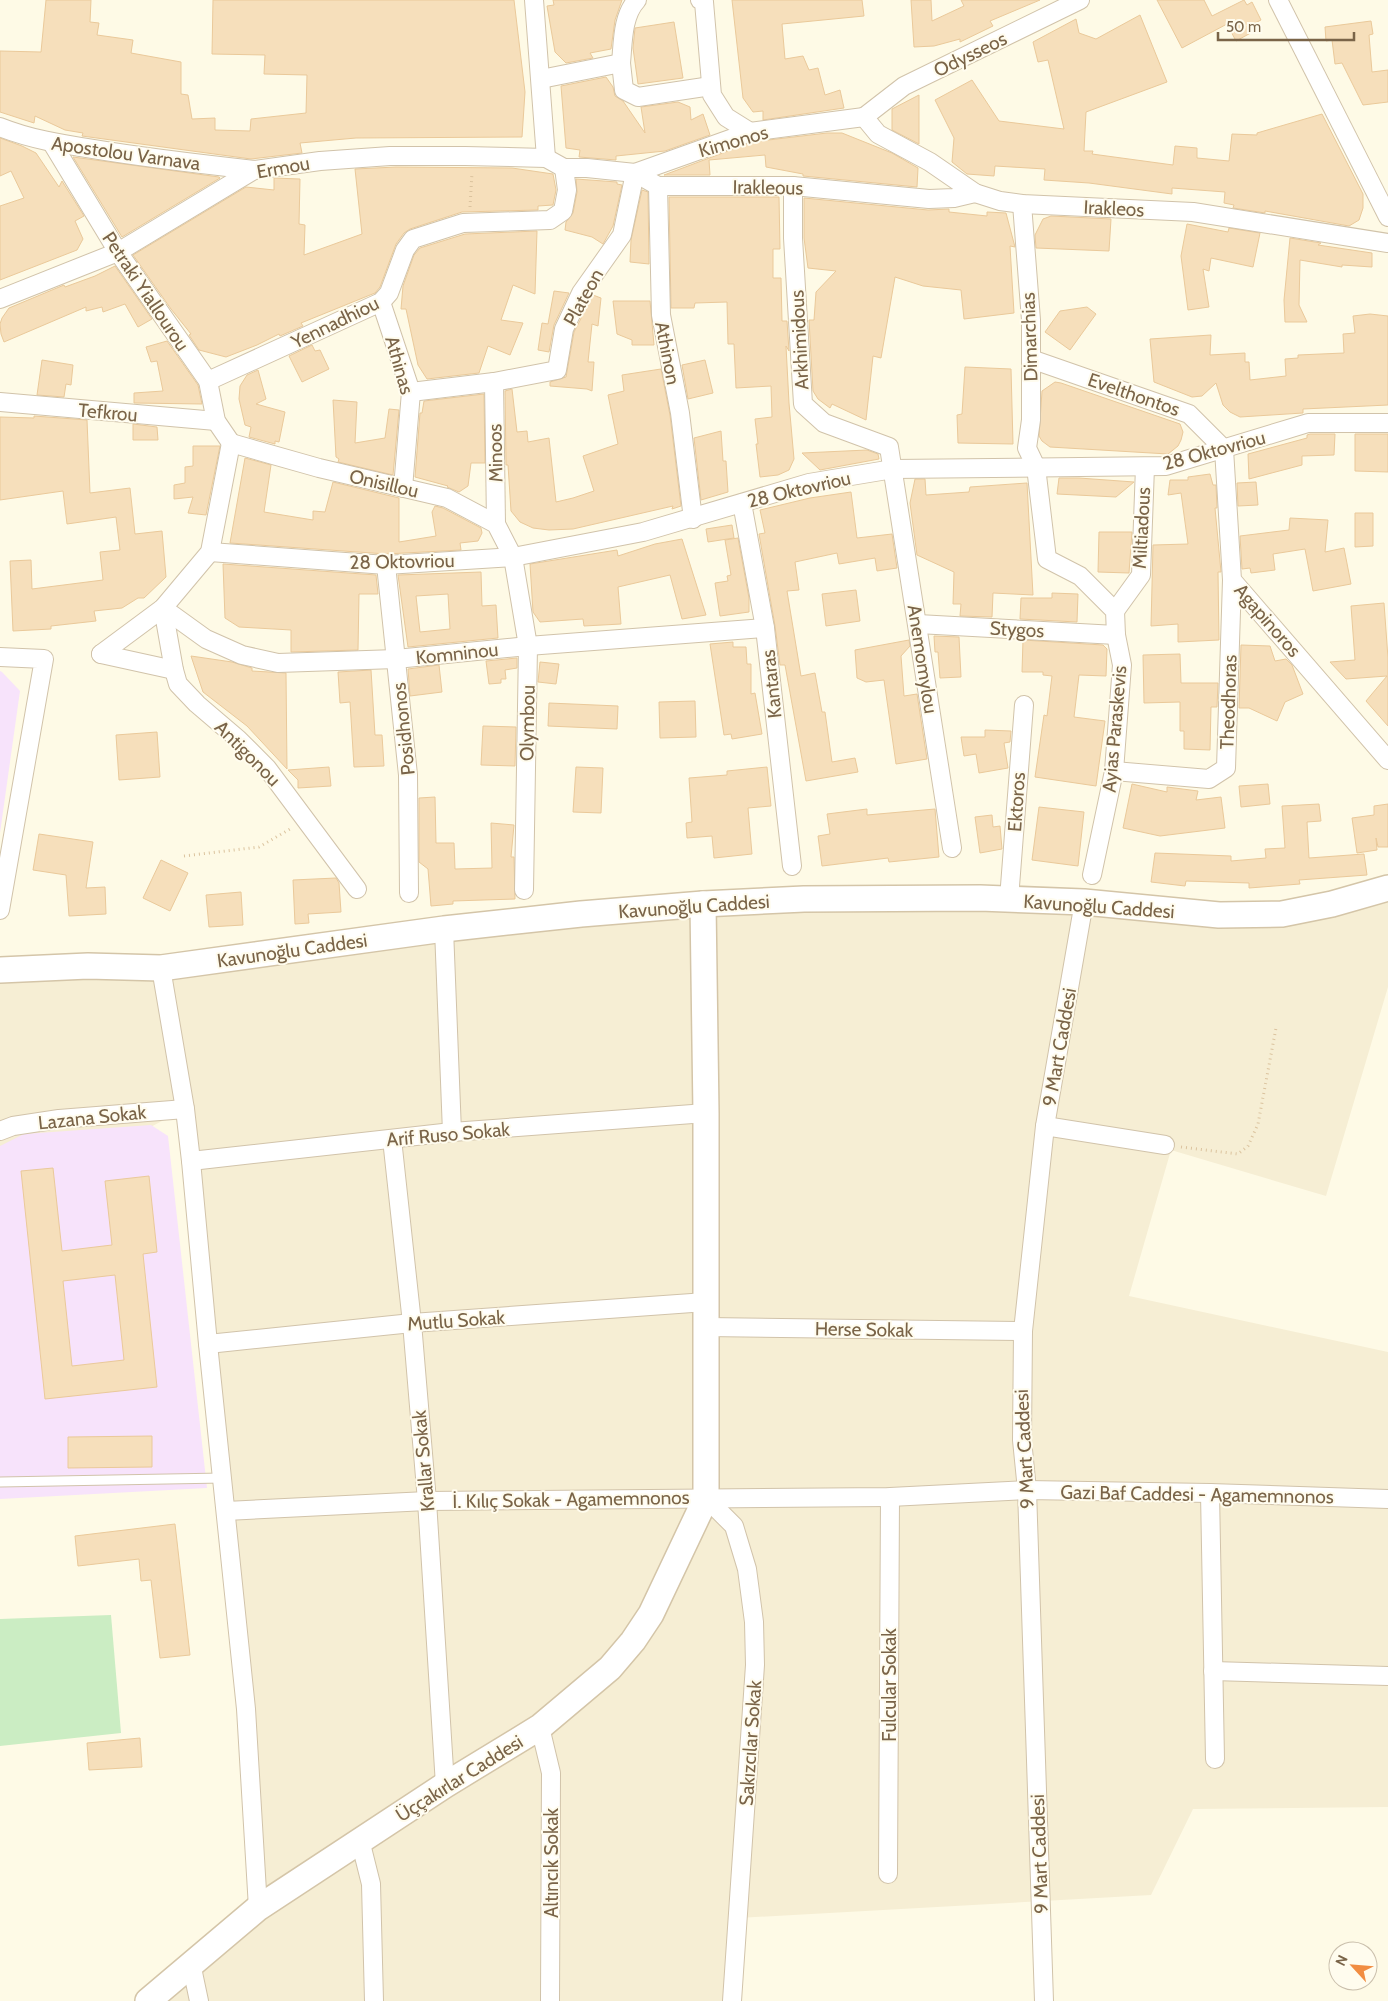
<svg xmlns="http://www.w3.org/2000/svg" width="1388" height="2001" font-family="Cabin,sans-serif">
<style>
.residential{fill:#f6eed4}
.education{fill:#f7e3fb}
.green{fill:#cbedc3}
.building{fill:#f6dfbb;stroke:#eac99a;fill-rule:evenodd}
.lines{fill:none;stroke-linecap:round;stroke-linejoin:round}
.lane-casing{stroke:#d1c3aa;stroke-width:11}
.street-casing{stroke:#d1c3aa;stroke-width:20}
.secondary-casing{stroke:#d4c5a8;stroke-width:28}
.path{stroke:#dbc39e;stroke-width:3;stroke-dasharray:1 4;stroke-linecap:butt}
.lane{stroke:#fff;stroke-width:9}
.street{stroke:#fff;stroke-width:18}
.secondary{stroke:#fff;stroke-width:25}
.labels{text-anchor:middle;stroke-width:4;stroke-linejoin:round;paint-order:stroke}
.street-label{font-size:19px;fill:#7a6448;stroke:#fffcee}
</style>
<rect width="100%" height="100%" fill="#fefae6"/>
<!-- residential -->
<polygon class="residential" points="1388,888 1388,987 1326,1196 1171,1150 1129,1296 1388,1352 1388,1807 1193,1809 1151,1895 738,1918 735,2001 150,2001 258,1908 183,1110 0,1206 0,970 161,968 703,904 1282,914"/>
<!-- education -->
<g class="education">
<polygon points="0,671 2,672 20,691 0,833"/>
<polygon points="151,1125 168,1136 207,1488 0,1499 0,1146 24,1134"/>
</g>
<!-- green -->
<polygon class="green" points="111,1615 121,1733 0,1746 0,1619"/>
<!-- building -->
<g class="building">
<polygon points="46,0 91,0 90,22 99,23 97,35 133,40 131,53 181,62 181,94 188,95 192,119 215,118 215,130 250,131 251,119 306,113 307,75 264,74 265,55 212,54 213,0 514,0 525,92 522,137 356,138 300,143 302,153 251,159 82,136 83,133 65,130 35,116 34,123 0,112 0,51 41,52"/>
<polygon points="553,0 622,0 615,20 611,49 590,53 593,58 566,63 555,52 547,6 554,5"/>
<polygon points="732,0 862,0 864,16 782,24 785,59 803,56 809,70 818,68 825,95 840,90 844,108 763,120 763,111 753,112 743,98"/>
<polygon points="911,0 931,0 932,21 964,6 961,0 1040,0 990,21 993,26 960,42 960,39 934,46 914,47"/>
<polygon points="1157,0 1204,0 1212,16 1244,0 1247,5 1252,2 1261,20 1255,23 1258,29 1236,41 1227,24 1182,48"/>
<polygon points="1140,15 1167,82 1086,112 1084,151 1093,151 1092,154 1173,165 1175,146 1197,148 1197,158 1229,161 1232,134 1257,135 1257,133 1322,114 1363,194 1363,208 1359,220 1349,226 1265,211 1265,213 1233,208 1234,205 1224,203 1225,192 1172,188 1172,194 1089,183 1044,180 1045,169 995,166 994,176 967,174 952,162 954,138 935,100 972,80 999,121 1064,129 1048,60 1038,62 1033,42 1076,19 1079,33 1096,39"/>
<polygon points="1371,21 1373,34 1369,35 1372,72 1388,70 1388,102 1363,105 1342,63 1335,64 1332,40 1326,41 1325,27"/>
<polygon points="674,22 683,78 638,84 633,48 635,28"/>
<polygon points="606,77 613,87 615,96 623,101 645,133 641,107 678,102 690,107 691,120 703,114 710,135 665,151 616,156 616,160 579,157 580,150 566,148 561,86"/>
<polygon points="919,95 919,144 892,130 892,109"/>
<polygon points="827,133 842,133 892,153 918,168 917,187 803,176 803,174 766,167 765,155 709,160 710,175 664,175 752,142"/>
<polygon points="0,138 22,146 36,153 59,187 62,181 84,216 75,221 83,239 77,250 0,280 0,206 24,198 11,171 0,176"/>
<polygon points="73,157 219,177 220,178 122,237"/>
<polygon points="396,167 512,168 553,174 556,190 553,205 538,206 538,210 462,212 410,229 404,233 396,244 380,287 375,293 301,323 303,326 280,336 279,334 257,345 226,357 199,350 189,335 191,334 171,309 133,255 246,187 274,190 274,178 300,179 299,224 305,225 304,255 362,234 355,169"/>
<polygon points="576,179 617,182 617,184 622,185 613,226 603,244 592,237 565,230 566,222 573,213 577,192"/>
<polygon points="642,190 648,192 649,264 630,262 631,240"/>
<polygon points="669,197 779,197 780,249 773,249 773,278 781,278 782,321 787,321 789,351 786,346 789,403 794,459 789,470 778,475 760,477 756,444 758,444 755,419 772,417 771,386 736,388 734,344 728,344 727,302 695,303 694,308 671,308"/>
<polygon points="804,198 928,210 949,209 949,212 987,216 987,212 1006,213 1015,247 1010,246 1014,313 964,319 961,290 923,286 895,277 881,358 873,356 866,420 832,404 830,408 818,399 813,391 809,320 814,320 816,292 836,271 808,268 804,238"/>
<polygon points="1051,216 1111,219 1109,251 1036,248 1035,235 1043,219"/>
<polygon points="1187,224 1228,232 1229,228 1260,233 1253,267 1211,258 1209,271 1203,269 1209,307 1188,310 1181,256"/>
<polygon points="537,231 535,294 513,285 501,320 523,323 510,355 488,346 479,373 427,379 418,365 406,309 401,309 403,286 414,255 420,248 465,234"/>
<polygon points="1290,238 1321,243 1318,245 1372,253 1372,267 1342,265 1342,267 1300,260 1299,305 1307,322 1285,322 1284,300"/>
<polygon points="115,266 152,319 138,327 125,304 103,312 102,307 86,311 86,307 4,342 1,334 0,324 2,318 9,308 64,285 65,287 95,276"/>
<polygon points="554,291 569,293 554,325 549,352 538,350 542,323 548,324"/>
<polygon points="593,295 601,298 598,326 592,324 588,362 594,362 592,391 587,389 550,386 550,382 566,377 574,332"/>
<polygon points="613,301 650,301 654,345 632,345 632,340 617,334"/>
<polygon points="1087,307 1096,314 1070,350 1045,332 1060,311"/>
<polygon points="1370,314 1388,316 1388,405 1303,409 1303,413 1240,417 1230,412 1223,405 1216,383 1202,396 1192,397 1154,382 1150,339 1211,335 1210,355 1245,353 1245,362 1249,362 1250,380 1286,376 1285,359 1298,358 1298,355 1344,353 1343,334 1355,333 1353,316"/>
<polygon points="167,341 198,385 202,404 134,403 134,393 163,391 157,361 151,362 146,347"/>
<polygon points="312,345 315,351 320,350 329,369 302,382 289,356"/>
<polygon points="42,360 73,365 71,385 66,384 64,397 37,395"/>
<polygon points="705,360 713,393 688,399 682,365"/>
<polygon points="965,367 1011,369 1013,444 958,443 957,415 962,414"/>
<polygon points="661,369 670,415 681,506 672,509 673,506 573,529 549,530 533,528 520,522 511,511 508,465 506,465 505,391 512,389 517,432 527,431 528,442 549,438 556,502 573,498 594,491 583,456 618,444 608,395 624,391 622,375"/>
<polygon points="258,370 266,399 256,404 285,412 279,442 275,441 275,444 249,437 251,427 245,425 239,399 240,386 247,375"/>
<polygon points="1055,382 1061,383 1180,424 1183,432 1181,440 1178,446 1168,454 1050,447 1042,441 1039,436 1042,391"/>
<polygon points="484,394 485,463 471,463 468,486 459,492 447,487 448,486 415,477 420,413 422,413 424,401"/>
<polygon points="333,400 357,402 355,443 385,438 389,409 399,410 393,475 338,462 339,459 336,457"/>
<polygon points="34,416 87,420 90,493 130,488 135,534 162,531 166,577 144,598 138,598 122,608 94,611 96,621 51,626 51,629 13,631 10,561 31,560 32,589 103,580 100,552 120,550 116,517 67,524 63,491 0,500 0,417 34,418"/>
<polygon points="133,424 157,427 158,440 133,440"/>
<polygon points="721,431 723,461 726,461 728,492 701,500 694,438"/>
<polygon points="1310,434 1335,434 1334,455 1302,456 1302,465 1249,479 1248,454 1307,438 1307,435"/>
<polygon points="1355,434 1388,434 1388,472 1355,471"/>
<polygon points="193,446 220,446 206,515 188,513 193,497 174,499 174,485 185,483 185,467 193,466"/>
<polygon points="867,450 878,454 879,459 820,470 802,453"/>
<polygon points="245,458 271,465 264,512 313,520 313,511 325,512 333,482 399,498 399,542 436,536 432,512 435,506 443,508 481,528 482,533 478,541 460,543 461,550 386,554 230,543"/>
<polygon points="1210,474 1213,485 1216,485 1217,508 1215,508 1221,572 1218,572 1219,640 1178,642 1178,624 1151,626 1153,545 1188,544 1181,493 1168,495 1170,480 1188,480 1188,477"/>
<polygon points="1059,478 1079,478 1134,482 1116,497 1057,494"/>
<polygon points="915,479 925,479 926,495 969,492 970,487 1027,483 1033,595 993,593 992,617 960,616 961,604 953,604 954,572 917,555 910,503"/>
<polygon points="1256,482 1258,505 1238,506 1237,483"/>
<polygon points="851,492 857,538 892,534 897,568 877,571 875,558 839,564 837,553 795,562 799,590 787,591 801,676 815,673 822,712 825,712 832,762 855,758 858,772 806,781 785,665 780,665 775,626 759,534 765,533 760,510 810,498"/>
<polygon points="1355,513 1373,513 1373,546 1355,547"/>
<polygon points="1290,518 1328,520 1325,552 1344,548 1351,584 1313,591 1305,549 1273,554 1275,570 1251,573 1250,568 1242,569 1240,536 1289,530"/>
<polygon points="732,525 734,538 708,542 706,529"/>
<polygon points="1099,532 1132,532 1129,573 1098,572"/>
<polygon points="738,538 749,598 749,612 720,616 715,583 728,581 727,576 731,575 725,540"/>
<polygon points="682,539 706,615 682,619 670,575 618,587 621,624 584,626 583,619 540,622 533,612 530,564 617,550 618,556 655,544"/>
<polygon points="223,564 376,575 378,594 359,594 358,650 291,652 291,630 239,627 225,618"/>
<path d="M481,572l1,34 14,-1 2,33 -90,9 -10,-72zM448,594l2,35 -30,3 -4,-36z"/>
<polygon points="856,590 860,621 826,626 822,594"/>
<polygon points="1052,593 1078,594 1077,622 1020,619 1021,598 1052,598"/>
<polygon points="1384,603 1388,658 1388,726 1366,701 1387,676 1346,679 1330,662 1355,660 1351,606"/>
<polygon points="934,636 959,637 961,677 940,678 938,652 935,652"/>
<polygon points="909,640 910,646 901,656 904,696 917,694 927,759 896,764 884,680 866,682 857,678 855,650"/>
<polygon points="1023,640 1103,645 1107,649 1106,676 1079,675 1074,717 1105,721 1096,786 1035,777 1044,715 1047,716 1052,676 1043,675 1043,672 1022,672"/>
<polygon points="733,642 733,647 746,647 747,664 751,664 751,694 755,693 762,734 732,739 731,734 724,735 710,644"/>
<polygon points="1241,645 1270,646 1275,661 1286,659 1292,665 1303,694 1285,702 1277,721 1249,708 1239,708"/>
<polygon points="1180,654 1181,683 1218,683 1217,707 1211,707 1210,750 1184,749 1184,731 1180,731 1180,702 1144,703 1143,655"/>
<polygon points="191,656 232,662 252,668 252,671 286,673 287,769 247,726 203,692"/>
<polygon points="517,658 517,668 505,670 506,679 501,679 501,683 489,684 486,661"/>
<polygon points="540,662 559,664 556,684 538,682"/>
<polygon points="439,665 442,692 410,696 408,669"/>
<polygon points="371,670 375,735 382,735 384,766 354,767 350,702 340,703 338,672"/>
<polygon points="695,701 696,737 660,738 659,702"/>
<polygon points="549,703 618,706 617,729 548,726"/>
<polygon points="483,726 516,727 515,766 481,765"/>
<polygon points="985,730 1011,731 1010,742 1004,743 1008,768 979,773 976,754 964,756 961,737 985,737"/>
<polygon points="157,732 160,777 119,780 116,735"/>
<polygon points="329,767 331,786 298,788 298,780 288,770"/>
<polygon points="576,767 603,768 601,813 573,812"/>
<polygon points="767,767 771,806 748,808 752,854 714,858 712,836 687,838 686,823 692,822 689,778 727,775 727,771"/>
<polygon points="1132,784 1167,792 1167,787 1198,791 1196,800 1221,797 1225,828 1160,836 1123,828"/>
<polygon points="1268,784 1270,804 1241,807 1239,786"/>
<polygon points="435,797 436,843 454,843 455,869 492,868 491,823 514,825 511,857 514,857 515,899 453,901 453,904 431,906 428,869 419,862 419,798"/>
<polygon points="1319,804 1321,821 1307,822 1309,858 1364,854 1367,875 1299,880 1300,884 1249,888 1249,883 1186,881 1185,886 1151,882 1155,853 1231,856 1231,861 1266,858 1265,849 1285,848 1282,806"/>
<polygon points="1388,804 1388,847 1378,847 1376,838 1377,850 1357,853 1352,818 1374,815 1374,806"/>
<polygon points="1039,807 1084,812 1078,866 1032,860"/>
<polygon points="867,809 867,815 935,809 939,857 889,862 888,858 822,866 818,836 830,834 827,814"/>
<polygon points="992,815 993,827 1000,826 1002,849 980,853 975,817"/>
<polygon points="39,834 93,842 86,888 105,887 106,914 69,916 66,875 33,870"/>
<polygon points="161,860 188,873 170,911 143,898"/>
<polygon points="336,878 339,883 341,912 308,914 309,923 295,924 293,880"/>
<polygon points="241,892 243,925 209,927 206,895"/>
<path d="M53,1168l9,83 50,-6 -7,-64 44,-5 8,76 -14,2 14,133 -112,12 -24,-228zM115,1275l9,85 -52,6 -9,-85z"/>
<polygon points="152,1436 152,1467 68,1468 68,1437"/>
<polygon points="175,1524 190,1655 160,1658 151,1580 141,1581 139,1559 78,1566 75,1536"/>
<polygon points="140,1738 142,1767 89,1770 87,1743"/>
</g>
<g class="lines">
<defs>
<polyline id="lane" points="0,1482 223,1478"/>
<g id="street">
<polyline points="534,0 546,158"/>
<polyline points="700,0 704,2 712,95 726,117 750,132"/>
<polyline points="1278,0 1388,217"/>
<path d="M621,63c2,-20 1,-47 16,-63"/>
<polyline points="541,79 621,63 624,90 638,97 711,86"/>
<polyline points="864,117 878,134 930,162 975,193 1000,201 1022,204 1193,212 1388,243"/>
<polyline points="864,117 904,86 1080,0"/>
<path d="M0,127c30,12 61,17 93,22 54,9 107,15 161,21"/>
<polyline points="52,143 118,252 208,381 216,421 231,443"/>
<polyline points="564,168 587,168 635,173 658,186 793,186 929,199 954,198 975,193"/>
<polyline points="658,186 661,315 680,413 693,519"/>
<polyline points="793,186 793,238 803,404 824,423 889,447 952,848"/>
<polyline points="1022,204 1031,320 1031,420 1027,448 1036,467 1047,559 1080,576 1115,611 1116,635 1122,665 1114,771 1092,875"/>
<polyline points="0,299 118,252 254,170 320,161 390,156 465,156 546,158 564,168"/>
<polyline points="381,302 411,392 403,488"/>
<polyline points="1031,359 1189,414 1224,449 1232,580 1388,760"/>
<polyline points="208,381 381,302 389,293 405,250 413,239 463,223 550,220 563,211 567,190 564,168"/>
<polyline points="494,382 496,524"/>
<polyline points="411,392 494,382 557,370 564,329 581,293 622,235 635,173 750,132 864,117"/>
<polyline points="0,402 216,421"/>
<polyline points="231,443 319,468 447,498 496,524 513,557 528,646 524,890"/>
<polyline points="742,503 765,628 792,866"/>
<polyline points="210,552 386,565 513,557 643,532 809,483 893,469 1166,466 1308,423 1388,423"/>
<polyline points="386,565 408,775 409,893"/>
<polyline points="163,608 206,639 242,655 278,663 396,659 528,646 765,628"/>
<polyline points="163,608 174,670 178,684 197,704 238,739 267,768 357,889"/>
<polyline points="1115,611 1141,575 1145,467"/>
<polyline points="918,624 1116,635"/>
<polyline points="101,654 163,608 210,552 231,443"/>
<polyline points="101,654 174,670"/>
<polyline points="0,657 44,659 0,910"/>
<polyline points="1114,771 1209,779 1226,768 1232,580"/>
<polyline points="1009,899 1024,705"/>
<polyline points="444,929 452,1132"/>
<polyline points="161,968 185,1109 191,1161 208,1344 246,1709 258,1908"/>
<polyline points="1045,1126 1165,1145"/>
<polyline points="0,1131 13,1126 59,1119 185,1109"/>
<polyline points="392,1139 412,1323 427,1501 445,1785"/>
<polyline points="191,1161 452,1132 706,1113"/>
<polyline points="706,1327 1023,1331"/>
<polyline points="208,1344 412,1323 706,1302"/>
<polyline points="1210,1493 1215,1759"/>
<polyline points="706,1498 734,1526 747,1569 754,1622 755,1665 732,2001"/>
<polyline points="226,1511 427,1501 890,1497 1027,1490 1210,1493 1388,1499"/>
<polyline points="1213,1671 1388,1676"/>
<polyline points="540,1727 551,1773 550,2001"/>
<polyline points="360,1840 371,1884 374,2001"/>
<polyline points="888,1874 890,1497"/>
<polyline points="191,1963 199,2001"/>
<polyline points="1044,2001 1027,1490 1022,1440 1023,1331 1045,1126 1084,902"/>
</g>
<g id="secondary">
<polyline points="0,970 88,966 161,968 444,929 581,914 703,904 804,899 980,898 1084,902 1219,915 1282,914 1332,904 1388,888"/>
<polyline points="148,2001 258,1908 445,1785 540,1727 610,1668 633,1641 651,1614 706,1498 706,1113 703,904"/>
</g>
</defs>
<!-- lane casing -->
<use href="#lane" class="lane-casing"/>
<!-- street casing -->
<use href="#street" class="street-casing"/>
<!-- secondary casing -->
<use href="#secondary" class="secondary-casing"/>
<!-- path -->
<g class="path">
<polyline points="470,207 472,173"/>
<polyline points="184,856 259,847 290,829"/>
<polyline points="1181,1147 1238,1154 1248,1146 1258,1124 1276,1028"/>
</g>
<!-- lane -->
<use href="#lane" class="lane"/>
<!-- street -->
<use href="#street" class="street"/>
<!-- secondary -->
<use href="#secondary" class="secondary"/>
</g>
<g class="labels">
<!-- street labels -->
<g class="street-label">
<text transform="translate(970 54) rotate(-26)" y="7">Odysseos</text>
<text transform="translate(733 141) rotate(-16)" y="7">Kimonos</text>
<text transform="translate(126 153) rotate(8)" y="7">Apostolou Varnava</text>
<text transform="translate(283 167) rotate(-10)" y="7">Ermou</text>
<text transform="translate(768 187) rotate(1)" y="7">Irakleous</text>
<text transform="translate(1114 208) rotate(3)" y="7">Irakleos</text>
<text transform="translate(146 291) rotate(56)" y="7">Petraki Yiallourou</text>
<text transform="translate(583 297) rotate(-61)" y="7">Plateon</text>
<text transform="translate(335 322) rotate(-26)" y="7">Yennadhiou</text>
<text transform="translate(1029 337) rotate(-92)" y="7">Dimarchias</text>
<text transform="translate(799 340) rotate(-93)" y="7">Arkhimidous</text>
<text transform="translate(668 353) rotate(79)" y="7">Athinon</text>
<text transform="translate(400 365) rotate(74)" y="7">Athinas</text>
<text transform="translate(1134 394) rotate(19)" y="7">Evelthontos</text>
<text transform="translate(108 412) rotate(5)" y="7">Tefkrou</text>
<text transform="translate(1214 450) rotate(-15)" y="7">28 Oktovriou</text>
<text transform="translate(495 453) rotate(-91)" y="7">Minoos</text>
<text transform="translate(384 483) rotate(13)" y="7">Onisillou</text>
<text transform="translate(799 489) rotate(-13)" y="7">28 Oktovriou</text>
<text transform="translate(1141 528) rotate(-87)" y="7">Miltiadous</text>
<text transform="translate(402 561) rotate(-1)" y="7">28 Oktovriou</text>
<text transform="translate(1268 620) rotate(49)" y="7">Agapinoros</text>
<text transform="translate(1017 629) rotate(3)" y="7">Stygos</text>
<text transform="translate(457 653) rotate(-6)" y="7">Komninou</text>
<text transform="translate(923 659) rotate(81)" y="7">Anemomylou</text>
<text transform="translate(771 684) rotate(-96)" y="7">Kantaras</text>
<text transform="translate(1228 702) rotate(-88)" y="7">Theodhoras</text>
<text transform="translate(527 723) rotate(-89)" y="7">Olymbou</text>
<text transform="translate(403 729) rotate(-96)" y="7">Posidhonos</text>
<text transform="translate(1114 729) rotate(-85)" y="7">Ayias Paraskevis</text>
<text transform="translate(248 753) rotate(45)" y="7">Antigonou</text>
<text transform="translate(1016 802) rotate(-86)" y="7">Ektoros</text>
<text transform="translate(694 906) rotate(-4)" y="7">Kavunoğlu Caddesi</text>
<text transform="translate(1099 906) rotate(4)" y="7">Kavunoğlu Caddesi</text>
<text transform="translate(292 950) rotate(-8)" y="7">Kavunoğlu Caddesi</text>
<text transform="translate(1059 1047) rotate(-80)" y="7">9 Mart Caddesi</text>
<text transform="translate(92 1117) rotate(-6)" y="7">Lazana Sokak</text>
<text transform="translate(448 1134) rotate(-5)" y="7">Arif Ruso Sokak</text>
<text transform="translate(456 1320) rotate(-4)" y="7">Mutlu Sokak</text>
<text transform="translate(864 1329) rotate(1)" y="7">Herse Sokak</text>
<text transform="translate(1024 1449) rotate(-93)" y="7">9 Mart Caddesi</text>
<text transform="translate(423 1461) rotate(-95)" y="7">Krallar Sokak</text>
<text transform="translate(1197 1494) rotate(1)" y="7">Gazi Baf Caddesi - Agamemnonos</text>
<text transform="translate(571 1499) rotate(-1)" y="7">İ. Kılıç Sokak - Agamemnonos</text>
<text transform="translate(889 1685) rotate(-90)" y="7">Fulcular Sokak</text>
<text transform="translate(750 1743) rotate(-86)" y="7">Sakızcılar Sokak</text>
<text transform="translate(459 1778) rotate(-32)" y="7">Üççakırlar Caddesi</text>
<text transform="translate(1039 1854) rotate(-92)" y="7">9 Mart Caddesi</text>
<text transform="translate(551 1863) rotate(-90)" y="7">Altıncık Sokak</text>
</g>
</g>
<!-- north arrow -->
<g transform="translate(1353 1966) rotate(296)"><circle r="24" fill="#fffcee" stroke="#cabfac"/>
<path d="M0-4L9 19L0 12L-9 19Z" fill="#f18d42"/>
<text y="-8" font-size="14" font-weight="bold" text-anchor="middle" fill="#7a6448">N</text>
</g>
<!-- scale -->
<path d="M1218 32v8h136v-8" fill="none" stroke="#7a6448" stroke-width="2.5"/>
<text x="1226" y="32" font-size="15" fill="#7a6448" stroke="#fffcee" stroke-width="4" paint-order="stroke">50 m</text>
</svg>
